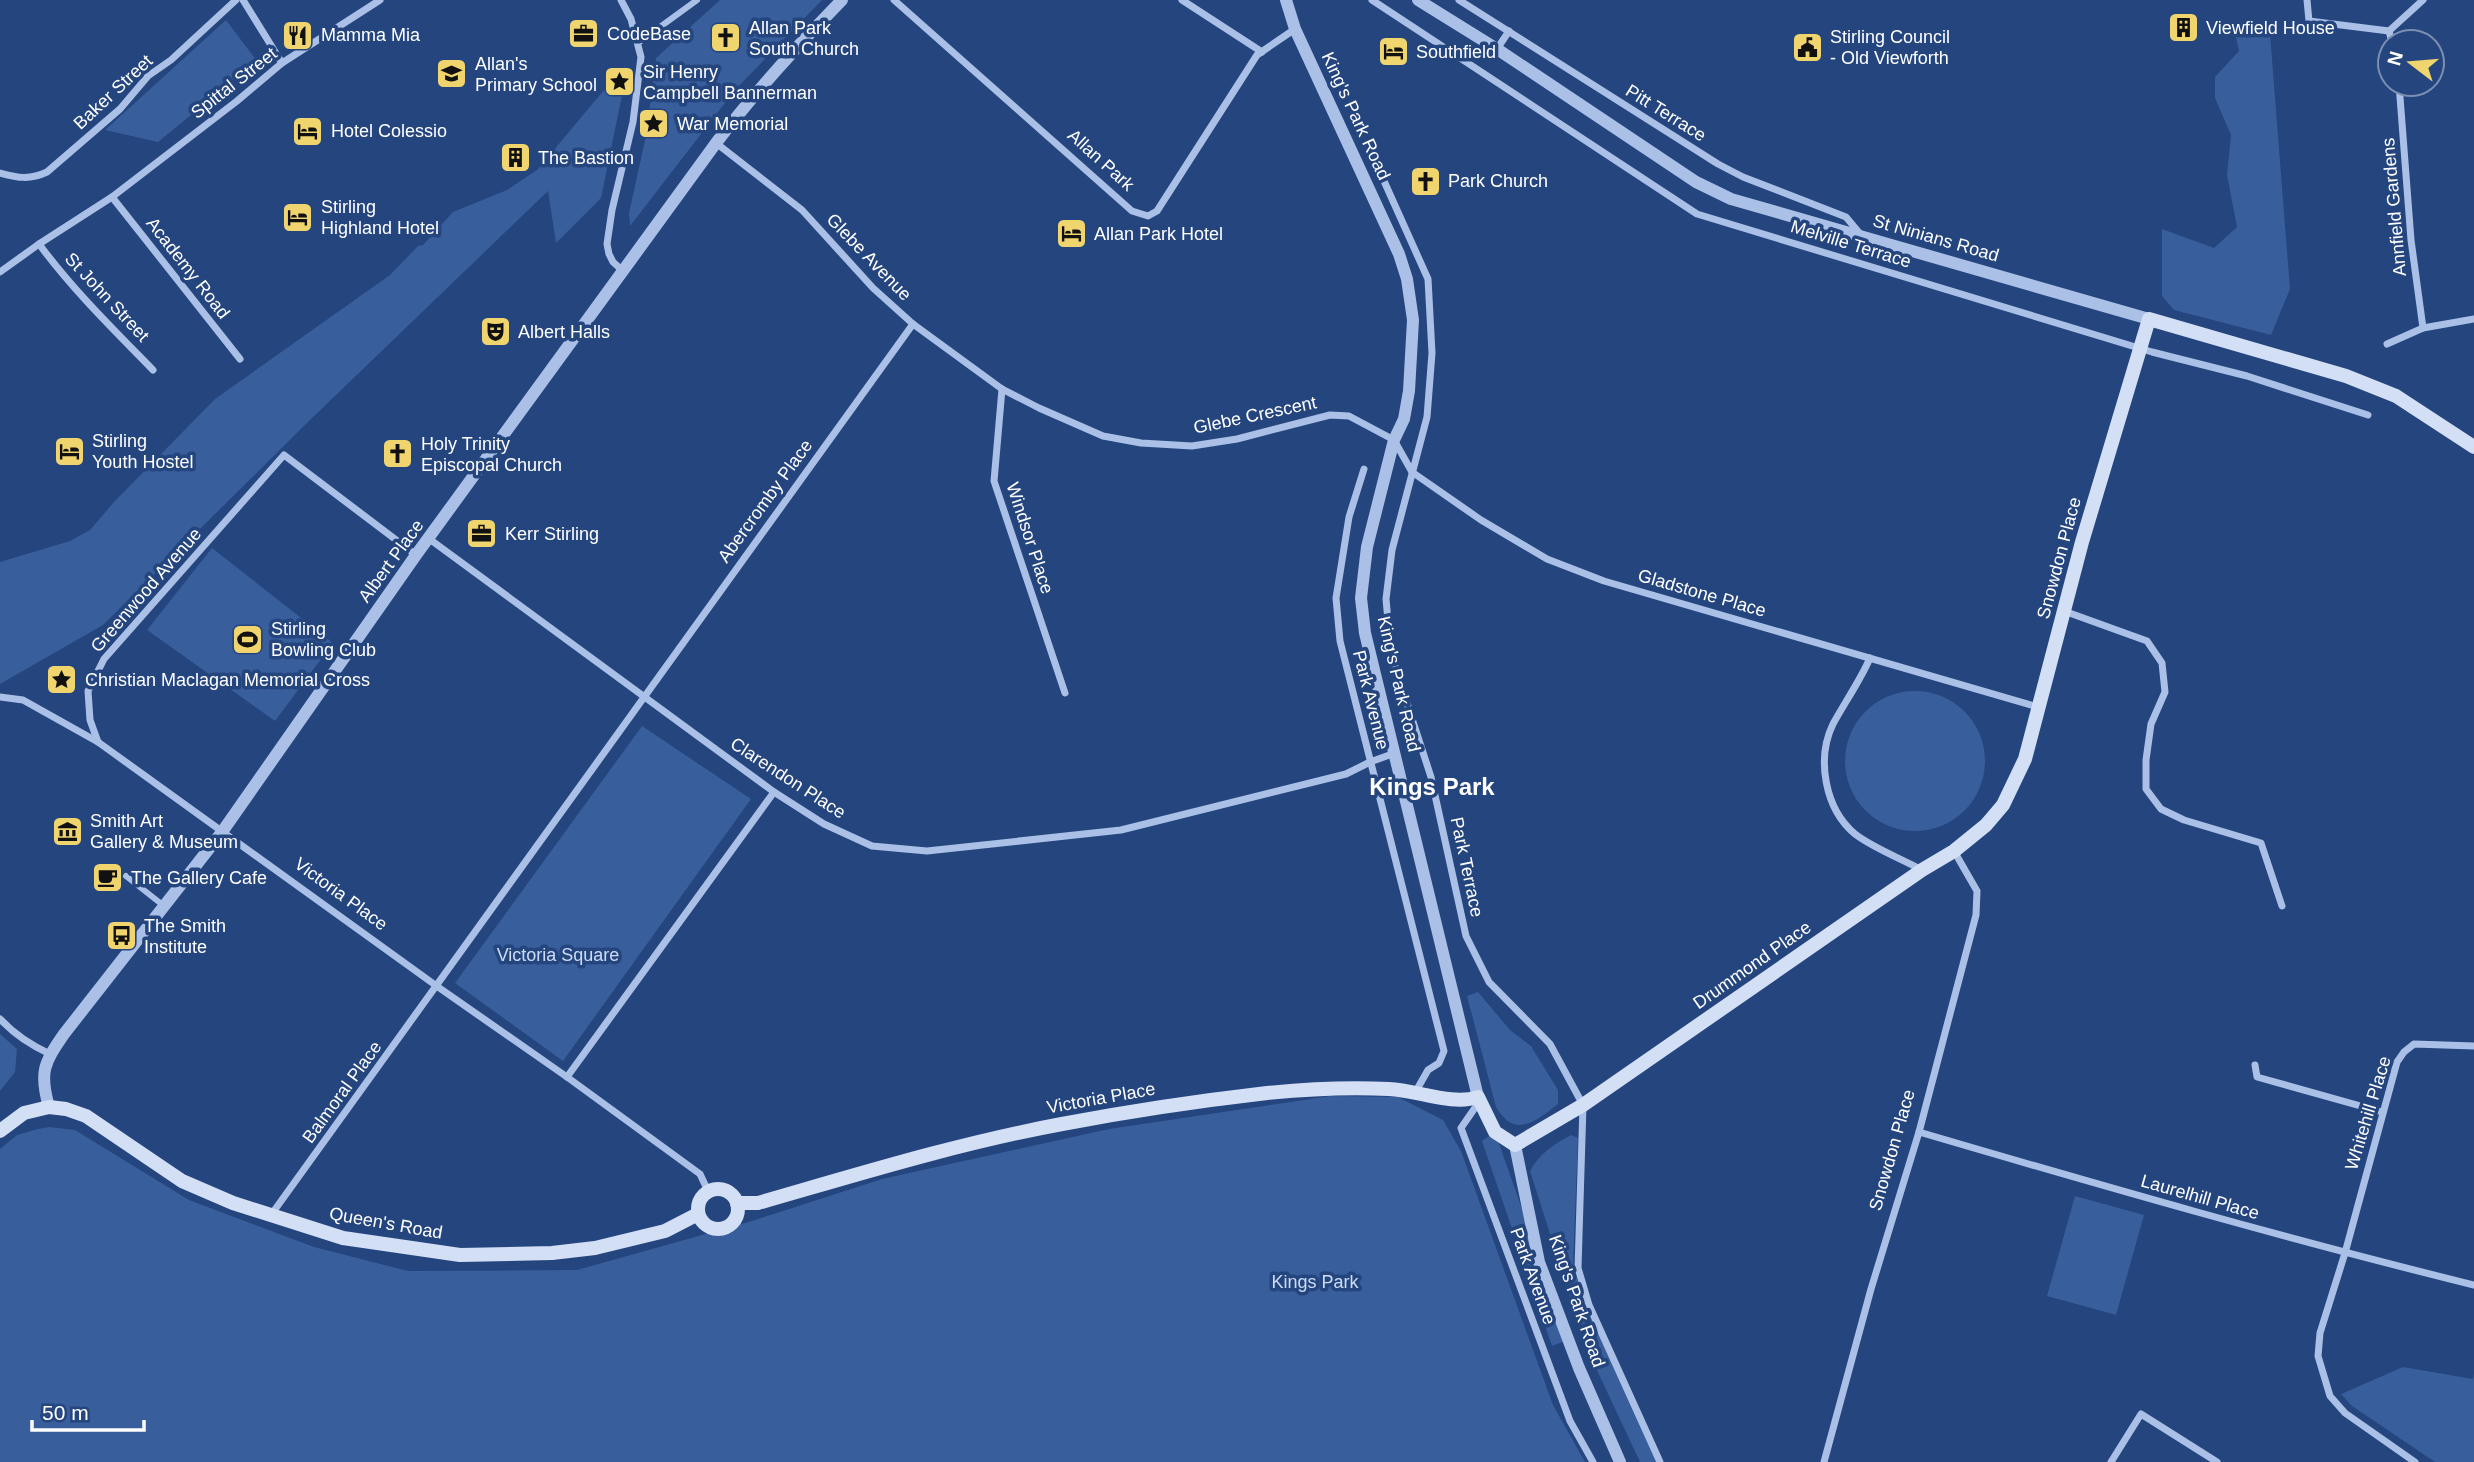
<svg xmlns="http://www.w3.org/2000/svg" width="2474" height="1462" font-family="Helvetica,sans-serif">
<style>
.green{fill:#385e9c}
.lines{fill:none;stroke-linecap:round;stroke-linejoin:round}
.pedestrian{stroke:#aac0e6;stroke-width:6}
.minor{stroke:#aac0e6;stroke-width:7}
.tertiary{stroke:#aac0e6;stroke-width:12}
.secondary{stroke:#d3dff5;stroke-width:14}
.labels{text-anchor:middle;stroke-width:7;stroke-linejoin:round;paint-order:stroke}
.poi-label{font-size:18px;fill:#fff;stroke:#24457e;text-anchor:start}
.street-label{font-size:18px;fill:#fff;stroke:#24457e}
.park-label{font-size:18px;fill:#cddcf5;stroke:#24457e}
.district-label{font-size:24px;font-weight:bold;fill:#fff;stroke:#24457e}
</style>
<rect width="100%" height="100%" fill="#24457e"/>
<!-- green -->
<g class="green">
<polygon points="720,0 822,0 735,90 630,226 629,213 646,136 656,58"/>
<polygon points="226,20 257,61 158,142 105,130"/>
<polygon points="2269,21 2290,289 2271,335 2174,310 2162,296 2162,229 2214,248 2237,227 2227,175 2231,135 2215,98 2215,77 2239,51 2233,24"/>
<polygon points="625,65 626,76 601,198 556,243 548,191 309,421 103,625 0,684 0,562 70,541 90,530 114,502 215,399 390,275 418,246 423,245 453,212 507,190 537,170"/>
<polygon points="212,548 333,643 275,721 147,630"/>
<circle cx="1915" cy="761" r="70"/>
<polygon points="642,726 751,799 563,1061 455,983"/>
<path d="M1478,992l32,38 21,16 27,44v14c-23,18 -43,35 -62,3l-29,-111z"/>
<polygon points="0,1034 17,1049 15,1072 0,1091"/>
<polygon points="1331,1096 1398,1097 1443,1120 1461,1151 1553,1405 1585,1462 0,1462 0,1149 17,1135 38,1129 49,1127 75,1130 189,1200 314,1247 408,1271 577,1270 752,1221 882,1179 1109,1129"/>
<polygon points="1495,1132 1568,1340 1552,1346 1482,1141"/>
<path d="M1571,1135l7,3 -5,131 87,193h-20l-54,-115 -56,-176c9,-17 24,-27 41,-36z"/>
<polygon points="2075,1196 2144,1215 2116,1315 2047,1296"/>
<polygon points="2403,1367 2473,1379 2474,1374 2474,1462 2435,1462 2352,1406 2341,1394"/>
</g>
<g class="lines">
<!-- pedestrian -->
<g class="pedestrian">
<polyline points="638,43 697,0"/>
<polyline points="126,876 164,906"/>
</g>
<!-- minor -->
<g class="minor">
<polyline points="243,0 282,63"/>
<polyline points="621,0 631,19 641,57 633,122 612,210 607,244 609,254 613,262 623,271"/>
<polyline points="894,0 1132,211 1148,216 1157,211 1257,55 1295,29"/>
<polyline points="1182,0 1262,52"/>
<polyline points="1372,0 1697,214 2152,352 2247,376 2368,415"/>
<polyline points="1459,0 1718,164 1743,177 1846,217 1861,235"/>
<polyline points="2307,0 2309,21 2389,31"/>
<polyline points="2392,42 2389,31 2423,0"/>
<polyline points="1497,49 1509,31"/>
<polyline points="2399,84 2411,240 2423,328"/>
<polyline points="716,143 802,210 873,288 913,324 1002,389 1039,408 1103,436 1141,443 1192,446 1237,439 1330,415 1349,416 1394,440 1412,472 1481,520 1547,559 1604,581 2038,707"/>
<polyline points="1375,161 1428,279 1432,353 1427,417 1392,550 1386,599 1391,654 1431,777 1466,936 1489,982 1550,1044 1583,1105 1578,1268 1589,1305 1660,1462"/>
<path d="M0,173c18,5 30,7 47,-1l73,-63 28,-33 23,-16 65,-60"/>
<polyline points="112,197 240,359"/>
<path d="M39,244c34,46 74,85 114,126"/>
<polyline points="0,272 39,244 112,197 237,101 282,63 380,0"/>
<polyline points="2387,344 2423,328 2474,319"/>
<polyline points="1002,389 994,481 1065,693"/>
<polyline points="1364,469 1349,517 1336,598 1340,641 1444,1051 1439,1063 1428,1070 1416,1091"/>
<polyline points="428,538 774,792 824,824 872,846 927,851 1121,830 1346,774 1370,762 1395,753"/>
<polyline points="2064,611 2147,641 2162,663 2165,692 2151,724 2146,760 2146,789 2161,809 2184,820 2261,843 2282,906"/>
<path d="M1870,658c-10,23 -25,44 -37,66 -17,35 -8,85 22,110 18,14 47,25 67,36"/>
<polyline points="0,697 23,700 98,742 438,987 567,1077 700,1174 708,1191"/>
<polyline points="98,742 90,720 88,691 104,659 284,455 416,555"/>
<path d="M0,1019c15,16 30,26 50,35"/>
<polyline points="2255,1065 2257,1077 2382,1112"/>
<polyline points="567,1077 774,792"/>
<polyline points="1479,1102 1461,1128 1570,1421 1593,1462"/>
<path d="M1919,1132c184,54 368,107 555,153"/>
<path d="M271,1215c216,-296 427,-595 642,-891"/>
<polyline points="1824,1462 1871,1289 1919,1132 1976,915 1977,891 1954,851"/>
<polyline points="2111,1462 2141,1414 2217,1462"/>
<polyline points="2415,1462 2345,1413 2330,1396 2318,1356 2320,1333 2345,1253 2397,1062 2404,1052 2414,1044 2474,1046"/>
</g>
<!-- tertiary -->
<g class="tertiary">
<polyline points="1286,0 1295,29 1399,254 1407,279 1413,320 1409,391 1404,419 1394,440 1367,547 1361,598 1365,633 1478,1097"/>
<polyline points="1418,0 1497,49 1696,182 1731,199 2149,319"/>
<path d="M49,1107c-10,-35 -5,-44 15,-73l158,-202 194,-277 300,-412c39,-51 81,-97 126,-143"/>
<polyline points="1515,1145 1539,1262 1579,1368 1620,1462"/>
</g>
<!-- secondary -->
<g class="secondary">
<polyline points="0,1131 24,1113 49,1107 66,1109 86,1116 182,1181 233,1203 343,1238 460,1255 552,1253 595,1248 665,1231 698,1214"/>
<circle cx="718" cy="1209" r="20"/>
<path d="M737,1203h21c101,-29 201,-60 304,-79 68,-13 136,-23 205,-31 40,-4 82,-6 122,-4 28,1 63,17 89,8l17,35 20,13 68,-40 339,-235 32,-19 32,-26 17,-20 22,-46 57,-217 67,-223 197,57 50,20 78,51"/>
</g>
</g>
<!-- icons -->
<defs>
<symbol id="building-square" viewBox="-11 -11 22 22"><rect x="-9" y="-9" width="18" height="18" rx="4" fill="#f0d46d" stroke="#24457e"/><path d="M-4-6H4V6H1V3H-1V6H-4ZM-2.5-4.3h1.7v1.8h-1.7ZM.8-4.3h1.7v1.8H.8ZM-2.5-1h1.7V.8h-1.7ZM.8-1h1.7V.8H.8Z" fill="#111"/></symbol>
<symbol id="office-square" viewBox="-11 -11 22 22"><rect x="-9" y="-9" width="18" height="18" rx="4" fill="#f0d46d" stroke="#24457e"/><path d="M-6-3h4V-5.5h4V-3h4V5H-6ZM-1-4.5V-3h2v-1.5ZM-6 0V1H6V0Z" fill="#111"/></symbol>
<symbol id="restaurant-square" viewBox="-11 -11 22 22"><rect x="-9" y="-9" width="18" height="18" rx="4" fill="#f0d46d" stroke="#24457e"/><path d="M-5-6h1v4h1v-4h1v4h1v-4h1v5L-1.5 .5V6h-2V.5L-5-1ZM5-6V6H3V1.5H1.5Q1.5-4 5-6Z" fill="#111"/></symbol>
<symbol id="church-square" viewBox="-11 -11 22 22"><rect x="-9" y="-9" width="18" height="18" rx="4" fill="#f0d46d" stroke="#24457e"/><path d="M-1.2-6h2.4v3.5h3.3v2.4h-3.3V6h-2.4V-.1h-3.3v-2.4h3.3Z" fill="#111"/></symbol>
<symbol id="civic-square" viewBox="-11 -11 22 22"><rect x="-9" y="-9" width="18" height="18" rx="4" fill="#f0d46d" stroke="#24457e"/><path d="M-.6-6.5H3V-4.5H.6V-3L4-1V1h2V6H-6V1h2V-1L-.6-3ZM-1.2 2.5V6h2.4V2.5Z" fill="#111"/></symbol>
<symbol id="hotel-square" viewBox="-11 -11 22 22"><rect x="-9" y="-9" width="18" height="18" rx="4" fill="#f0d46d" stroke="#24457e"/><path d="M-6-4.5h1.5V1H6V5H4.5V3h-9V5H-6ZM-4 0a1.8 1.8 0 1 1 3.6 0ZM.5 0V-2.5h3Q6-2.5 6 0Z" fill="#111"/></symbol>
<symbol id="school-square" viewBox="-11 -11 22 22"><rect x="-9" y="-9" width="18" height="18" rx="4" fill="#f0d46d" stroke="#24457e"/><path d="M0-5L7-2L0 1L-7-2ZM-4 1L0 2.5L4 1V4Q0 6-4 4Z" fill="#111"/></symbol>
<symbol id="sight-square" viewBox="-11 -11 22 22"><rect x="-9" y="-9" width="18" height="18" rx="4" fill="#f0d46d" stroke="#24457e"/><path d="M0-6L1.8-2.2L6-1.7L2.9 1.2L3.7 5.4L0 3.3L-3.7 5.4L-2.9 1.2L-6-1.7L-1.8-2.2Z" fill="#111"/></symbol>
<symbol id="theatre-square" viewBox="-11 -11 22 22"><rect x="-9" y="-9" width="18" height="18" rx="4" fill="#f0d46d" stroke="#24457e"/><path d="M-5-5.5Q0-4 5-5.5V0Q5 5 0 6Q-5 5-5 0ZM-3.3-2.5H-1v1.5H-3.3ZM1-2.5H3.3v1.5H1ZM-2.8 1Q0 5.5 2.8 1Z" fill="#111"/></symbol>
<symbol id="stadium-square" viewBox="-11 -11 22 22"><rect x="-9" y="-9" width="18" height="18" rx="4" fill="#f0d46d" stroke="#24457e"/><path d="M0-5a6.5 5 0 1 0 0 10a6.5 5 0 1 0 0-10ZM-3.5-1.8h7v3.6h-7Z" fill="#111"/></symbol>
<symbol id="museum-square" viewBox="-11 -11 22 22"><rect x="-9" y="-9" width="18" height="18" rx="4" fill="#f0d46d" stroke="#24457e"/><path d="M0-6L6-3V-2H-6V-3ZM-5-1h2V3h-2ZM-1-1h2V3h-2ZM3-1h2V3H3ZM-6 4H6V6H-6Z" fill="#111"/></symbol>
<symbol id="cafe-square" viewBox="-11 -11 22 22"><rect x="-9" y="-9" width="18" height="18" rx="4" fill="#f0d46d" stroke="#24457e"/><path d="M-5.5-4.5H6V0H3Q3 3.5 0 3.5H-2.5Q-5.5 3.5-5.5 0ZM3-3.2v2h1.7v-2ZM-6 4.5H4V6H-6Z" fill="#111"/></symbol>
<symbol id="bus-square" viewBox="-11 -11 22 22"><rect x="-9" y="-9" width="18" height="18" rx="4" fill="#f0d46d" stroke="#24457e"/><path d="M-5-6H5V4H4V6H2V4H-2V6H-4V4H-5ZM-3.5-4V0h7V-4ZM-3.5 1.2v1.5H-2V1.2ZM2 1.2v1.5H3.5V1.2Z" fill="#111"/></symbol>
</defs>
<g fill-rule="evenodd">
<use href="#building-square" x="2166" y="10" width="35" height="35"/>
<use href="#office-square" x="566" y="16" width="35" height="35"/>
<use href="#restaurant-square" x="280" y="18" width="35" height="35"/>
<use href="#church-square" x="708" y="20" width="35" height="35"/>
<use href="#civic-square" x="1790" y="30" width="35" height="35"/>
<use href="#hotel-square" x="1376" y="34" width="35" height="35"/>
<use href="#school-square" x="434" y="56" width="35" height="35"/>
<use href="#sight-square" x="602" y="64" width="35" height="35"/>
<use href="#sight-square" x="636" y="106" width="35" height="35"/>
<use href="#hotel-square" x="290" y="114" width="35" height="35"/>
<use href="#building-square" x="498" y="140" width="35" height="35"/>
<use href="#church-square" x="1408" y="164" width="35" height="35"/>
<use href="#hotel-square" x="280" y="200" width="35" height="35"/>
<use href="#hotel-square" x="1054" y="216" width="35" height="35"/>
<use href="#theatre-square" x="478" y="314" width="35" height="35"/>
<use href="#hotel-square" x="52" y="434" width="35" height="35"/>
<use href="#church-square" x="380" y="436" width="35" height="35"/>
<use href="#office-square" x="464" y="516" width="35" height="35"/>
<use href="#stadium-square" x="230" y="622" width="35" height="35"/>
<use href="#sight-square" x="44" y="662" width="35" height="35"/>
<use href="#museum-square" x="50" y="814" width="35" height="35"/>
<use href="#cafe-square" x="90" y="860" width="35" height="35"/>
<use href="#bus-square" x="104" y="918" width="35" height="35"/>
</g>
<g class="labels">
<!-- poi labels -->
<g class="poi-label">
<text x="749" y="34">Allan Park<tspan x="749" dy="21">South Church</tspan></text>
<text x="2206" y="34">Viewfield House</text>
<text x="607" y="40">CodeBase</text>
<text x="321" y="41">Mamma Mia</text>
<text x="1830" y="43">Stirling Council<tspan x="1830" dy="21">- Old Viewforth</tspan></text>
<text x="1416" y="58">Southfield</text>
<text x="475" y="70">Allan's<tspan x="475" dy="21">Primary School</tspan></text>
<text x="643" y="78">Sir Henry<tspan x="643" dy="21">Campbell Bannerman</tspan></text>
<text x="677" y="130">War Memorial</text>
<text x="331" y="137">Hotel Colessio</text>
<text x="538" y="164">The Bastion</text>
<text x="1448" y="187">Park Church</text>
<text x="321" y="213">Stirling<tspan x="321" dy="21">Highland Hotel</tspan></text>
<text x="1094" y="240">Allan Park Hotel</text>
<text x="518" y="338">Albert Halls</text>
<text x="92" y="447">Stirling<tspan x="92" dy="21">Youth Hostel</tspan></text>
<text x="421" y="450">Holy Trinity<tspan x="421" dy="21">Episcopal Church</tspan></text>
<text x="505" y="540">Kerr Stirling</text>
<text x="271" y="635">Stirling<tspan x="271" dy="21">Bowling Club</tspan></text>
<text x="85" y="686">Christian Maclagan Memorial Cross</text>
<text x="90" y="827">Smith Art<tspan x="90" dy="21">Gallery &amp; Museum</tspan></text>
<text x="131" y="884">The Gallery Cafe</text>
<text x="144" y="932">The Smith<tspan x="144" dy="21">Institute</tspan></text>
</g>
<!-- street labels -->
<g class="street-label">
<text transform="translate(234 83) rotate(-38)" y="6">Spittal Street</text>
<text transform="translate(113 92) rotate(-43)" y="6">Baker Street</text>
<text transform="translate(1666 113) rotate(32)" y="6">Pitt Terrace</text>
<text transform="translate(1356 116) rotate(65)" y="6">King's Park Road</text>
<text transform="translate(1101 160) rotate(42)" y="6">Allan Park</text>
<text transform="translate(2394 207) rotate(-95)" y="6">Annfield Gardens</text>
<text transform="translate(1936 238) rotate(16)" y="6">St Ninians Road</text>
<text transform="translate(1851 244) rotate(17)" y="6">Melville Terrace</text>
<text transform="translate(869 257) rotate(46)" y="6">Glebe Avenue</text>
<text transform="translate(188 268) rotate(52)" y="6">Academy Road</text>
<text transform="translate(107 297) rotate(47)" y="6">St John Street</text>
<text transform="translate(1255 415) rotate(-12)" y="6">Glebe Crescent</text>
<text transform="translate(765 501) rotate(-54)" y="6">Abercromby Place</text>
<text transform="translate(1030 538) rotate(72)" y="6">Windsor Place</text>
<text transform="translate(2059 558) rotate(-75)" y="6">Snowdon Place</text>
<text transform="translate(391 561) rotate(-54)" y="6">Albert Place</text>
<text transform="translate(146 590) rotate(-49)" y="6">Greenwood Avenue</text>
<text transform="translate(1702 593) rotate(16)" y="6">Gladstone Place</text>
<text transform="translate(1399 684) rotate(77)" y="6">King's Park Road</text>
<text transform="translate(1371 700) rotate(76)" y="6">Park Avenue</text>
<text transform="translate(788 778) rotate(33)" y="6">Clarendon Place</text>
<text transform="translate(1467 867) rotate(78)" y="6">Park Terrace</text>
<text transform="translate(341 894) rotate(36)" y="6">Victoria Place</text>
<text transform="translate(1752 965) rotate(-35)" y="6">Drummond Place</text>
<text transform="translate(342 1092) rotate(-54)" y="6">Balmoral Place</text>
<text transform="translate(1101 1098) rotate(-10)" y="6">Victoria Place</text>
<text transform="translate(2368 1113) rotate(-73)" y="6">Whitehill Place</text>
<text transform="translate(1892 1150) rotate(-74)" y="6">Snowdon Place</text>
<text transform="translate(2200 1197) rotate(16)" y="6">Laurelhill Place</text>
<text transform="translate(386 1223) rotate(10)" y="6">Queen's Road</text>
<text transform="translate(1533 1276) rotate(70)" y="6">Park Avenue</text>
<text transform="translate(1577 1301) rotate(71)" y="6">King's Park Road</text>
</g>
<!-- park labels -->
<g class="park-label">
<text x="558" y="961">Victoria Square</text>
<text x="1315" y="1288">Kings Park</text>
</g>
<!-- district labels -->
<g class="district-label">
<text x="1432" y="795">Kings Park</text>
</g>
</g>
<!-- north arrow -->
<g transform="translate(2411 63) rotate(286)"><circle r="33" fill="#24457e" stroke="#7c8fb2" stroke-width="2"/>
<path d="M0-5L12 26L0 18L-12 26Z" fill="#f0d46d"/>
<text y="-10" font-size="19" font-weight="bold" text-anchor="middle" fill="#ffffff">N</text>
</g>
<!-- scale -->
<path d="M32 1420v10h112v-10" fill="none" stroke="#ffffff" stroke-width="3.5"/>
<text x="42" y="1420" font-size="21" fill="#ffffff" stroke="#24457e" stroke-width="5" paint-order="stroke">50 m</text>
</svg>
